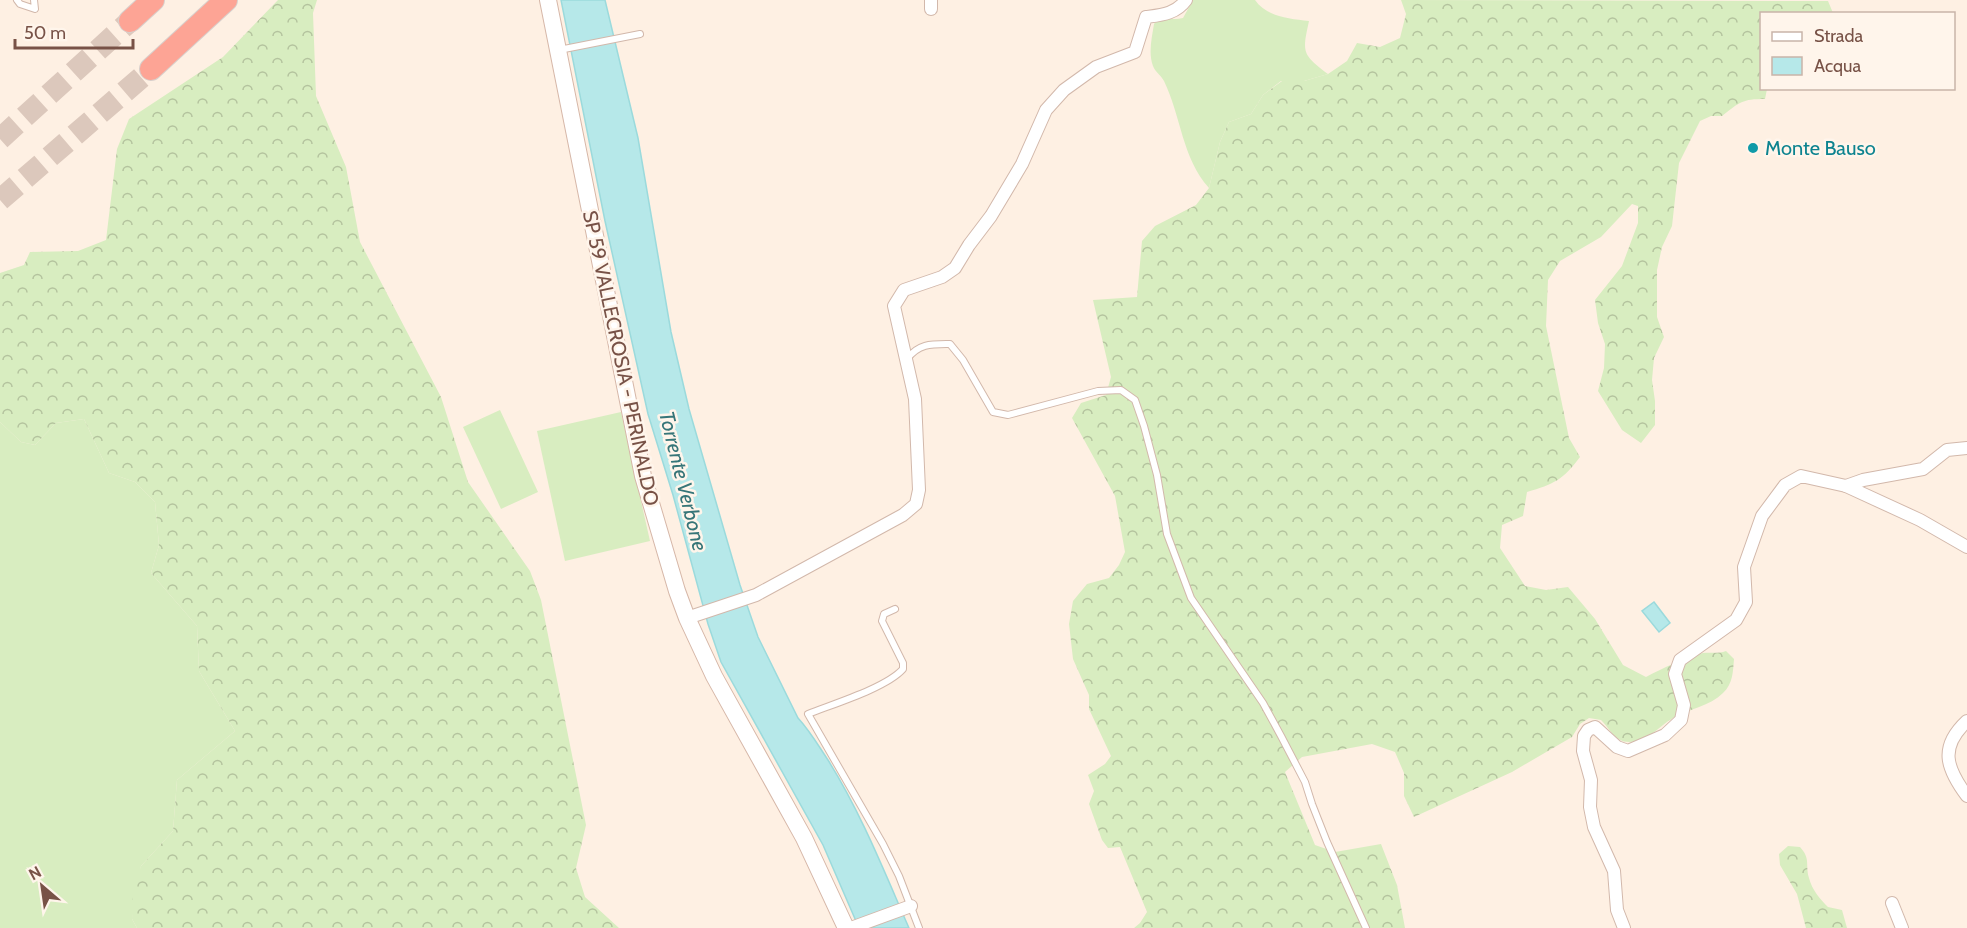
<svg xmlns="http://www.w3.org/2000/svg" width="1967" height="928" font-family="Cabin,sans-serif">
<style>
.grass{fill:#d8edc0}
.forest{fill:url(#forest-crowns)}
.water{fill:#b6e8e9;stroke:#9bdadc;stroke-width:1.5}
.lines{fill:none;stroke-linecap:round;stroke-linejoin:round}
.motorway-tunnel{stroke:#dcc8bc;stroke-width:22;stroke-dasharray:22 11;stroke-linecap:butt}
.service-casing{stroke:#d2b8ab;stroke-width:8}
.minor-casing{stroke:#d2b8ab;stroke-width:14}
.secondary-casing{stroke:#d6b7a8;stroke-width:18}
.motorway-casing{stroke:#d9cfcb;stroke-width:24}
.service{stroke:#fff;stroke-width:6}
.minor{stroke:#fff;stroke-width:12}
.secondary{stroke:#fff;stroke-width:16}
.motorway{stroke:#fda495;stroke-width:22}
.culture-dot{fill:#0f9aa8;stroke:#fff5eb;stroke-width:2}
.labels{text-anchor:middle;stroke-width:5;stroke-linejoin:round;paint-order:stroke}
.culture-label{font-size:20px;fill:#0d838f;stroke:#fff5eb;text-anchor:start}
.street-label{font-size:20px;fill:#785247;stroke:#fff5eb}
.water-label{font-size:21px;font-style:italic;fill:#367578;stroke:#fff5eb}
</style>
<defs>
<pattern id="forest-crowns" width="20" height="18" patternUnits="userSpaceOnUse" patternTransform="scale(1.5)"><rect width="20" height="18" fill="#d8edc0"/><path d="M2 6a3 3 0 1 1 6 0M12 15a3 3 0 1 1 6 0" fill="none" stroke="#b4c39e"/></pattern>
</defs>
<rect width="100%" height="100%" fill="#fef0e3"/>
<!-- grass -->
<g class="grass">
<path d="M1193,0h62c12,17 34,19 54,21 -7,32 -7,33 19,53l-24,7h-23l-18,14 -12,19 -22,8 -9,20 -11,46c-27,-30 -28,-72 -45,-107 -3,-6 -9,-9 -11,-15 -5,-13 -1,-29 1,-42 7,-9 18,-3 29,-6z"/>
<polygon points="500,410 538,492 501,509 463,427"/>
<polygon points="621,412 650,541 565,561 537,431"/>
<polygon points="84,419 109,473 135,482 155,502 159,545 151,573 197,626 199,671 235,731 177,780 173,831 141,866 132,919 137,928 0,928 0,422 21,442 35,445 56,423"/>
</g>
<!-- forest -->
<g class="forest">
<polygon points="278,0 317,0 313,13 316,96 346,167 360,242 441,397 468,482 530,571 541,600 586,825 576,868 585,897 619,928 137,928 132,919 133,890 141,866 173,831 177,780 235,731 199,671 197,626 151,573 159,545 155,502 135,482 109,473 84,419 56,423 35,445 21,442 0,422 0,273 24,265 30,252 78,251 106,240 117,149 129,119 223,57"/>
<path d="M1401,0l427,1 5,12 -71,1v74l5,1 -2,10c-23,0 -25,3 -43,17h-11l-11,5 -21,42 -7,63 -10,21 -5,23v47l7,20 -10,21 -2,22 3,21v24l-14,18 -19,-13 -24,-39 6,-23 1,-24 -7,-21 -3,-23 27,-34 16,-43v-17l-6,-2 -31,33 -41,24 -12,19 -2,46 23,112 11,19c-17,23 -26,27 -53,35l-4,24 -21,9 -2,23 25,38 21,4 22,-3 27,32 28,46 23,12c17,-9 38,-19 57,-24 7,-1 15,1 23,-2l8,8c-1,12 -1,25 -11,34 -13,13 -34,16 -50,25 -15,9 -25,24 -44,24 -14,0 -19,-13 -28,-22l-12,-2 -9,6 -8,13 -60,35 -98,45 -10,-21v-23l-9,-21 -23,-8 -70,13 -17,15 30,73 20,7 46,-8 16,41 8,43h-271l6,-5 7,-11 -27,-65 -12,1 -6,-8 -13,-36 5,-13 -6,-16 17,-11 6,-8 -22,-47v-14l-16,-36 -4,-35 4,-23 14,-17 22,-6 10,-13 6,-13 -10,-56 -43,-78 9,-15 25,-8 5,-18 -18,-77 44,-3 5,-56 13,-15 41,-21 13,-17 11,-46 9,-20 22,-8 12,-19 19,-14h22l24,-7 19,-13 10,-18 23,4 20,-9 6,-24z"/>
<path d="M1788,846l12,1c11,12 5,17 9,31 3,12 11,21 19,29l14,3 5,18h-41l-9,-34 -17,-29 -1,-11z"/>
</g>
<!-- water -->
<g class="water">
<path d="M561,0h44l33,138 33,194 18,77 51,176 18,52 40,81c12,13 20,27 30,42 33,53 56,111 81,168h-50l-36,-83 -102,-183 -13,-38 -35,-129 -25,-81 -43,-193z"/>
<polygon points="1654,602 1670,623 1659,632 1642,611"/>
</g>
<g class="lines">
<!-- motorway-tunnel -->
<g class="motorway-tunnel">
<polyline points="0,139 130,21"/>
<polyline points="0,200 151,69"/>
</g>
<defs>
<g id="service">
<polyline points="17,0 20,4 35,9 34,0"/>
<polyline points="559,50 640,34"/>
<path d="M907,359c12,-16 25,-15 43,-15l13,16 30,52 15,3 90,-24 23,-1 14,10 9,26 13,49 10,59 24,64 72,105 18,33 24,46 7,22 15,38 39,86"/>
<path d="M895,609l-11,5 -2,7 21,42v6c-17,19 -70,35 -95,45l75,130 16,32 20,52"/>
</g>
<g id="minor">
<polyline points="931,9 931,0"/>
<polyline points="1846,486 1863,480 1923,469 1947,450 1967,448"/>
<path d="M687,618l69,-23 147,-80 13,-11 3,-14 -4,-91 -21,-93 10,-16 38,-13 13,-9 14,-23 22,-29 31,-52 24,-54 18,-20 32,-23 39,-15 11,-35c15,-2 30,-3 40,-17"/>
<path d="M1967,721c-28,26 -21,47 0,75"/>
<polyline points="1892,903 1902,928"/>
<polyline points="851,928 911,906"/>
<polyline points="1624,928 1617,910 1614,871 1594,827 1590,807 1591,780 1583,751 1584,736 1588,730 1595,727 1617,747 1628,751 1665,735 1681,720 1684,705 1675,674 1680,660 1736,620 1746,602 1744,567 1762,516 1785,485 1801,476 1846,486 1920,520 1967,547"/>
</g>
<polyline id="secondary" points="548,0 643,476 677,591 687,618 714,676 804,838 846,928"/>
<g id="motorway">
<polyline points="130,21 153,0"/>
<polyline points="151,69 226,0"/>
</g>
</defs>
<!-- service casing -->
<use href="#service" class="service-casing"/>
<!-- minor casing -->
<use href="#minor" class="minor-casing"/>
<!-- secondary casing -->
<use href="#secondary" class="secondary-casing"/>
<!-- motorway casing -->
<use href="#motorway" class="motorway-casing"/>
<!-- service -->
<use href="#service" class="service"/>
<!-- minor -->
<use href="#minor" class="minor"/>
<!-- secondary -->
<use href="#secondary" class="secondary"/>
<!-- motorway -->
<use href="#motorway" class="motorway"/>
</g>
<!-- markers -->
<circle class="culture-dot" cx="1753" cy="148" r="6"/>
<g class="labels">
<!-- culture labels -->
<g class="culture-label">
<text x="1765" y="155">Monte Bauso</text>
</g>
<!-- street labels -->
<g class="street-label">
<text transform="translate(621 358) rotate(78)" y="7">SP 59 VALLECROSIA - PERINALDO</text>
</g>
<!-- water labels -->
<g class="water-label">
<text transform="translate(683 481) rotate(76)" y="7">Torrente Verbone</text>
</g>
</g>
<!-- legend -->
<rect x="1760" y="12" width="195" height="78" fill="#fff5eb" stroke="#c9b4a9" stroke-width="1.5"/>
<rect x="1772" y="32" width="30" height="9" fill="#ffffff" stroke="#c9b4a9" stroke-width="1.5"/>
<text x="1814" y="42" font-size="18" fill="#785247">Strada</text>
<rect x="1772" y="57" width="30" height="18" fill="#b6e8e9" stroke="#c9b4a9" stroke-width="1.5"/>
<text x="1814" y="72" font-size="18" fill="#785247">Acqua</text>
<!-- north arrow -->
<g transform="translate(42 886) rotate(331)" stroke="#fff5eb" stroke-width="4.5" paint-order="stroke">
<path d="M0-4.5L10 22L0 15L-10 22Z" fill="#785247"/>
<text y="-9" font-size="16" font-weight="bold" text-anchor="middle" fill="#785247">N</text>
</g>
<!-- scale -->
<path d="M15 39v9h118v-9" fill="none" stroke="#785247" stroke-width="3"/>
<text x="24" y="39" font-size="18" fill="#785247" stroke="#fff5eb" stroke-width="4.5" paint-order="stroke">50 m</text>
</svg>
